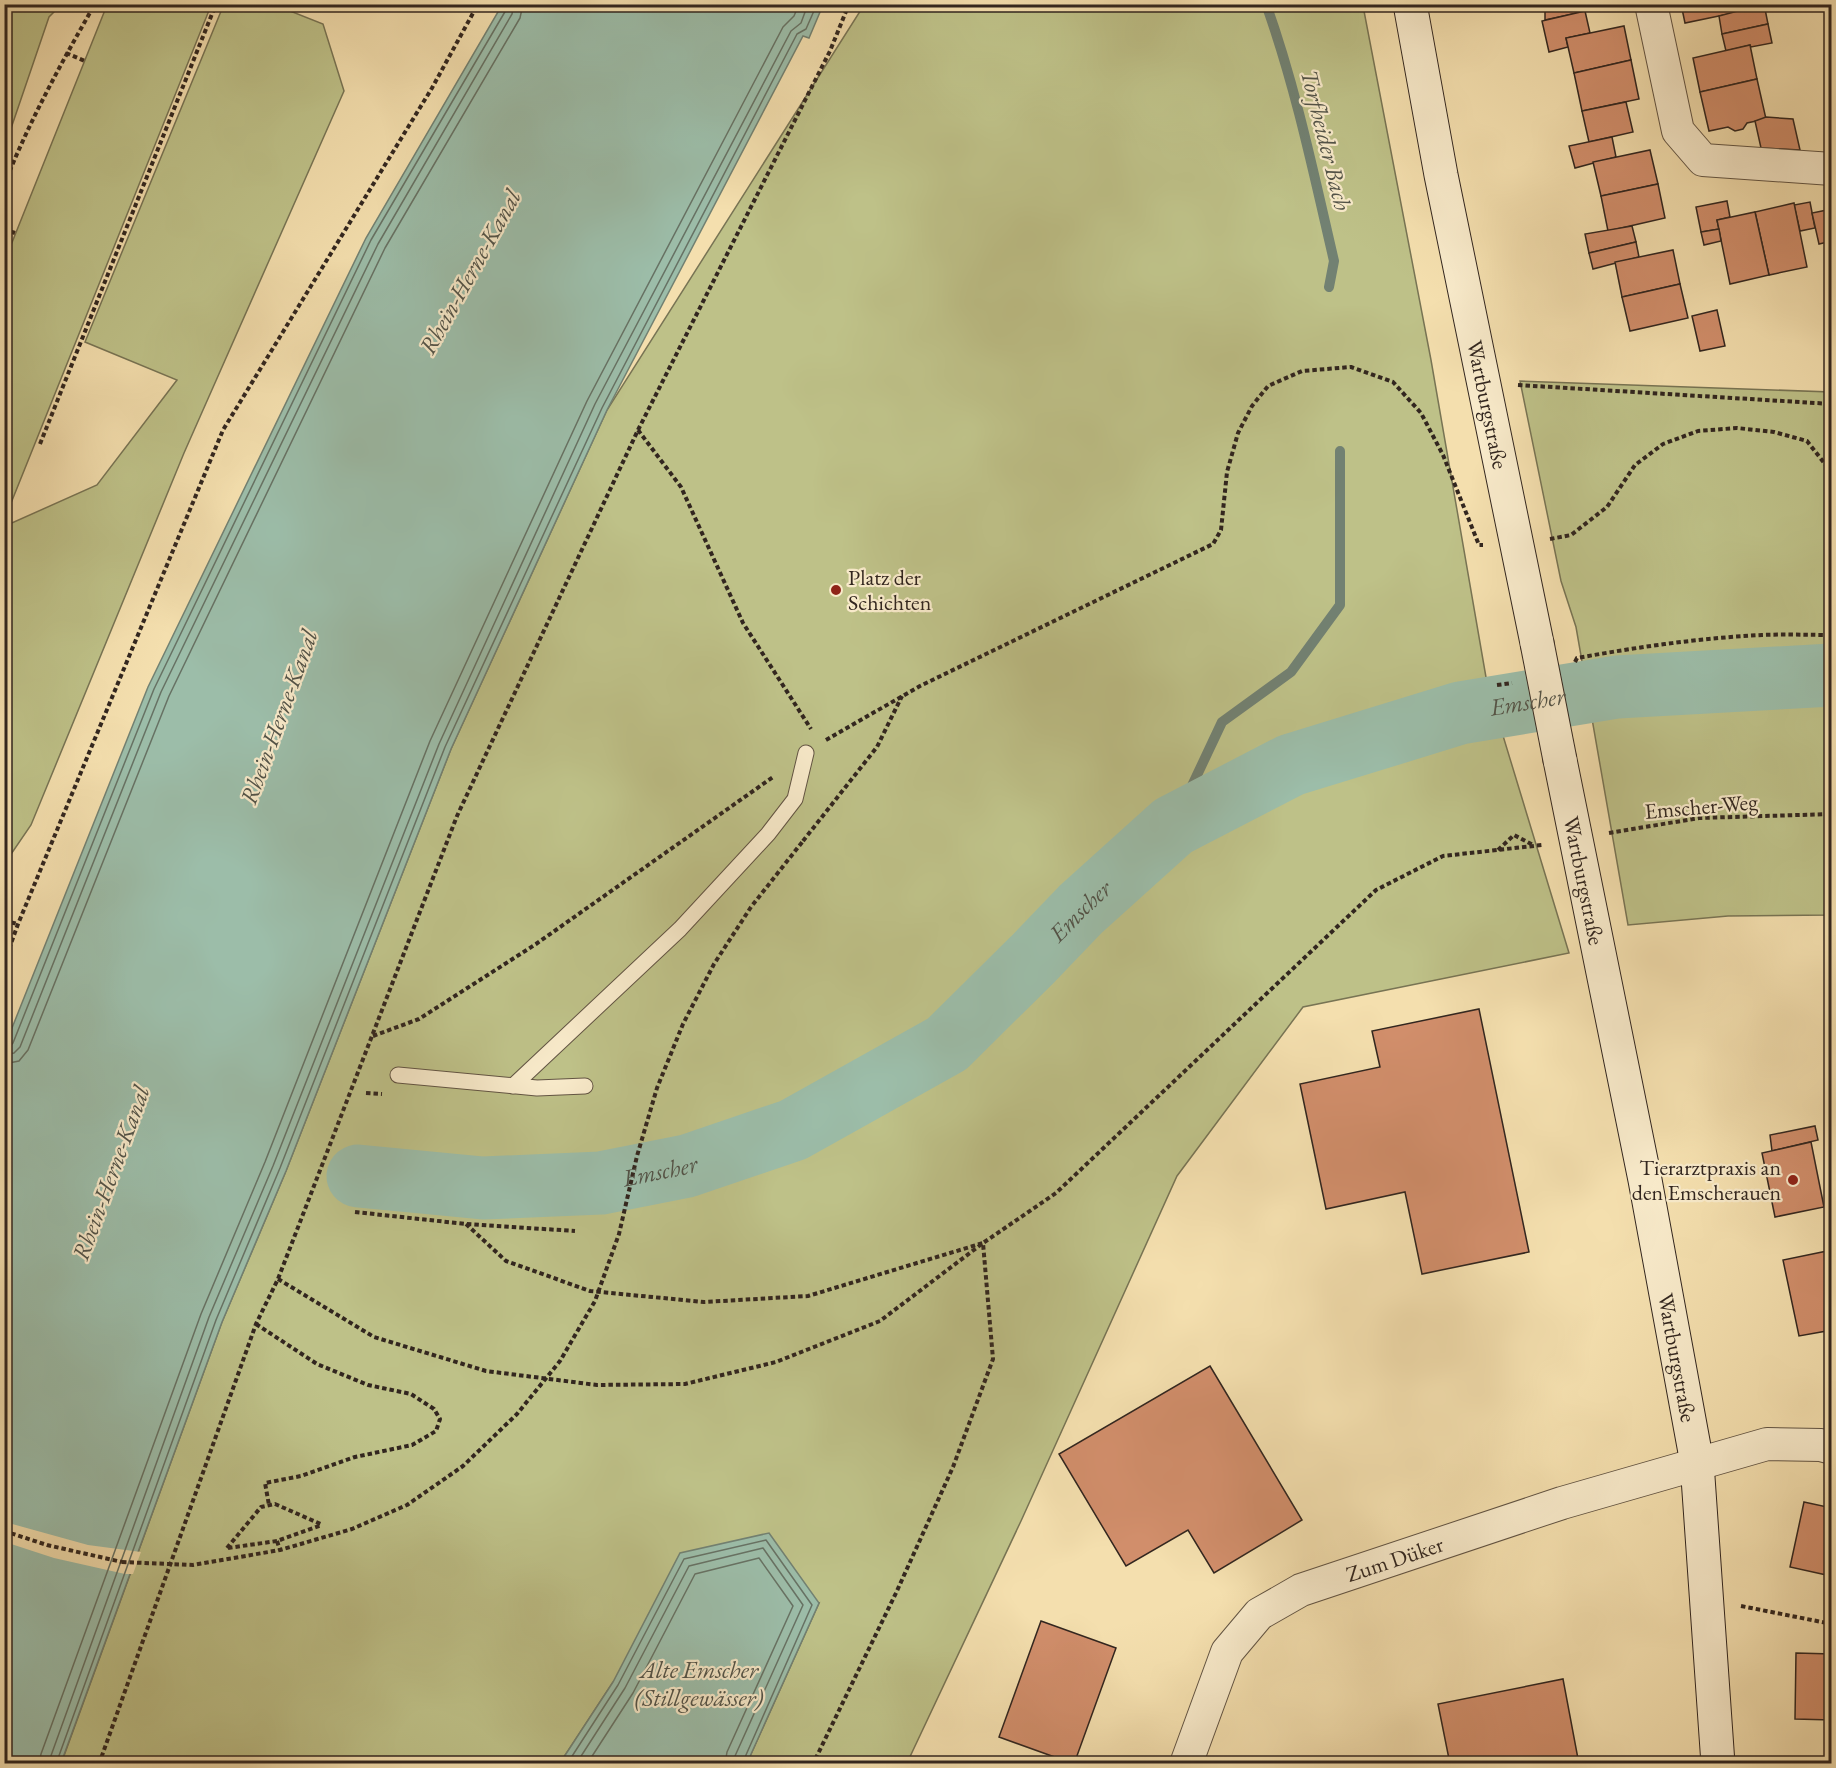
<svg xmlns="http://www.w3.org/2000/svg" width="1836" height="1768" font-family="'EB Garamond',serif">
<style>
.green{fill:#bec188;stroke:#787454;stroke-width:1.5}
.water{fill:#9cbda9;stroke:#728172;stroke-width:1.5}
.pier{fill:#f4dfae}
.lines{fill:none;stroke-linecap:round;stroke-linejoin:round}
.shore{stroke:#677264;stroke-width:1.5}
.stream{stroke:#728172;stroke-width:10}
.river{stroke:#9cbda9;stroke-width:63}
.building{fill:#d18e6b;stroke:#32261f;stroke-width:1.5}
.service-casing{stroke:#625443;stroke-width:17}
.minor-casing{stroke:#625443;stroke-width:34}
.secondary-casing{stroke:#32261f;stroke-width:35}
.path{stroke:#32261f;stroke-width:4;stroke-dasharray:4.5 3;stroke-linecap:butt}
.service{stroke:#f8eaca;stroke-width:15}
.minor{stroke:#f8eaca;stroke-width:32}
.secondary{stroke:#f8eaca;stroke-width:33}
.secondary-bridge-casing{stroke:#32261f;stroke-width:35;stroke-linecap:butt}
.path-bridge{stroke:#32261f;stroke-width:4;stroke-dasharray:4.5 3;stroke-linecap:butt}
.secondary-bridge{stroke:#f8eaca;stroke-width:33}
.poi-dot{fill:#8f2418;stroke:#f8eaca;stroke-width:2}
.labels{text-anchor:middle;stroke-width:4.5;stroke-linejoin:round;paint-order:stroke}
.street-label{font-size:22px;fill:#32261f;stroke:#f8eaca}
.poi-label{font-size:22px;fill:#32261f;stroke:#f8eaca;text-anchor:start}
.water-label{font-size:24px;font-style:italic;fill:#525348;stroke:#f8eaca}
</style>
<rect width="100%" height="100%" fill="#f4dfae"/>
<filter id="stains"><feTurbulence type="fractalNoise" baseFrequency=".00333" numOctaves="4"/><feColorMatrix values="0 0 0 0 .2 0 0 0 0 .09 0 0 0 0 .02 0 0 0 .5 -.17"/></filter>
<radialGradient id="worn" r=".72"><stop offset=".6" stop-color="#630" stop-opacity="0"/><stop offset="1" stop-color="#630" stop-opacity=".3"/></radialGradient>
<!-- green -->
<g class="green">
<polygon points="5,4 61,5 49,17 5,146"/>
<polygon points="224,4 275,5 323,24 344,91 184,453 31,825 5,863 5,526 97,485 177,380 85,342"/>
<polygon points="107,5 200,4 210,8 5,518 5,260"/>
<polygon points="864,5 1361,5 1364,11 1431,360 1487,683 1569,953 1303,1007 1177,1176 1021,1521 907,1763 747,1763 819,1603 613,1682 560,1763 61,1764 222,1322 286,1171 451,749 607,410"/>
<polygon points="1520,381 1831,392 1831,915 1728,916 1628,925 1576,627 1561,581"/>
</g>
<!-- water -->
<g class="water">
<polygon points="502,5 823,5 809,38 803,36 607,410 451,749 286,1171 222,1322 61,1763 5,1763 4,1048 148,687 366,238"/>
<polygon points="769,1533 819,1603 747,1763 560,1763 613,1682 680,1553"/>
</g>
<!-- pier -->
<polygon class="pier" points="5,1522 88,1545 141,1552 133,1574 125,1574 54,1558 5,1542"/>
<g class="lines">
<!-- shore -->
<g class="shore">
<polyline points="4,1048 9,1047 13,1043 154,689 371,240 506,10 507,4"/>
<polyline points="4,1055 14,1053 20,1047 161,692 378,244 512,14 514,4"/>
<polyline points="4,1064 19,1061 28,1050 169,696 385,248 520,18 523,4"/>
<polyline points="39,1764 41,1754 201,1314 265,1162 430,741 587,401 783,27 794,16 799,4"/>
<polyline points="48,1764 209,1317 273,1166 439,744 595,404 791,31 801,23 808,4"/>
<polyline points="56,1764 216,1320 280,1168 445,747 602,408 797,34 806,29 817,4"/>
<polyline points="567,1764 618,1685 684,1559 766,1540 812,1605 742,1764"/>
<polyline points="576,1764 625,1688 689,1566 763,1548 803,1605 735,1756 734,1764"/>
<polyline points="587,1764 633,1693 695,1574 759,1558 793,1606 727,1752 725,1764"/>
</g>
<!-- stream -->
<g class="stream">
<path d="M1266,4c30,84 48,171 68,257l-5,26"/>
<polyline points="1173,826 1222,722 1291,672 1340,605 1340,451"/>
</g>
<!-- river -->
<path class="river" id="s1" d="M358,1176l125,12 118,-5 86,-17 106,-36 154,-86 86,-85 48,-50 92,-83 118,-61 169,-52 157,-26 215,-12"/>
</g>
<!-- building -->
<g class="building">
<polygon points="1545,4 1580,4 1582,12 1545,20"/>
<polygon points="1681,4 1742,4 1743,11 1685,23"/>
<polygon points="1764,4 1768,24 1722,34 1719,16"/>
<polygon points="1585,11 1590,33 1566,38 1568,47 1549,52 1542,21"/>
<polygon points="1768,24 1772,43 1751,47 1750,45 1726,51 1722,34"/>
<polygon points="1624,26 1631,60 1574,73 1566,38"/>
<polygon points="1750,45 1757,79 1700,92 1693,58"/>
<polygon points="1631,60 1639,99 1582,111 1574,73"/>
<polygon points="1757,79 1766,119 1747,123 1743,129 1735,131 1728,127 1709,131 1700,92"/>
<polygon points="1626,102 1633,132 1589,142 1582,111"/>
<polygon points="1766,117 1793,119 1800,150 1761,148 1755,121"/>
<polygon points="1612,137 1616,157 1575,168 1569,146"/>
<polygon points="1650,150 1658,184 1601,196 1593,162"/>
<polygon points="1658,184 1665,218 1608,231 1601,196"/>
<polygon points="1727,201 1730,217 1717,220 1719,229 1701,232 1696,207"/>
<polygon points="1810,202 1815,228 1800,231 1794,205"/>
<polygon points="1794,203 1807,267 1769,275 1755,212"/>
<polygon points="1832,209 1832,241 1819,244 1812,213"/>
<polygon points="1755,212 1769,275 1730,284 1717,220"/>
<polygon points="1632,226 1636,242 1589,253 1585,234"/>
<polygon points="1719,229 1721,241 1704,245 1701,232"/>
<polygon points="1636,242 1639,257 1593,269 1589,253"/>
<polygon points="1673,250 1680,284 1622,297 1615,262"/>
<polygon points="1680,284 1688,318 1630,331 1622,297"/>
<polygon points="1717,310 1725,346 1700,351 1692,316"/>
<polygon points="1479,1009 1529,1252 1422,1274 1405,1192 1326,1209 1300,1084 1380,1067 1372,1031"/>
<polygon points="1815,1126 1818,1140 1772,1151 1770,1135"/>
<polygon points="1811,1142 1824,1207 1775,1217 1762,1153"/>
<polygon points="1832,1250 1832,1330 1799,1336 1783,1260"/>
<polygon points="1210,1366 1302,1520 1214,1573 1188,1530 1126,1566 1059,1454"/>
<polygon points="1804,1502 1832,1508 1831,1576 1790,1567"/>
<polygon points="1041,1621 1116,1648 1074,1764 999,1737"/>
<polygon points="1796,1653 1832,1654 1832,1720 1795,1719"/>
<polygon points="1563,1679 1579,1764 1450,1764 1438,1704"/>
</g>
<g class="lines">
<defs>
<g id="service">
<polyline points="398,1075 537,1088 585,1086"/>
<polyline points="513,1086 680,929 768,834 795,799 806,753"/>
</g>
<g id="minor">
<polyline points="1651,4 1678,131 1703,160 1832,169"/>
<path id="s2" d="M1186,1764l41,-112 32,-38 42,-24 261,-87 205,-59 54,1 11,3"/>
</g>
<g id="secondary">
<path id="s3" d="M1410,4l31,171 96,468"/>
<path id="s4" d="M1560,760l85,420 52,283 21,301"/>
</g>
</defs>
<!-- service casing -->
<use href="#service" class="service-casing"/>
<!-- minor casing -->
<use href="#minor" class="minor-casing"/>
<!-- secondary casing -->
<use href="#secondary" class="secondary-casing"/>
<!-- path -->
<g class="path">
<polyline points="66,53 85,61"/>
<path d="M4,185c25,-63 57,-122 91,-181"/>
<polyline points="4,229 15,233"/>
<polyline points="1518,385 1832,404"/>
<polyline points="638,430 681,487 743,623 811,729"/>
<polyline points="40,444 216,4"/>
<polyline points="1550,539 1571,535 1607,507 1635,465 1663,444 1698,431 1737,428 1774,432 1807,441 1832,473"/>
<path d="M1575,662l2,-4c61,-11 123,-20 185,-23 23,-1 46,0 70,0"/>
<polyline points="1497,685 1512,683"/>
<polyline points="826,740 920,686 1213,544 1221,530 1227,472 1238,433 1252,406 1268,386 1302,371 1351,367 1393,382 1421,413 1443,455 1479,545 1483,545"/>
<polyline points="1609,833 1699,818 1832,814"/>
<polyline points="803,841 877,747 902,696"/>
<polyline points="1498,850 1514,835 1533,845"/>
<polyline points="4,921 18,924"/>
<polyline points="4,963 18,924 223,430 432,88 478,4"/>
<polyline points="373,1036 419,1019 536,944 773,777"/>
<polyline points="366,1093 382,1094"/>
<polyline points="355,1212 466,1224 575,1231"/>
<polyline points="466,1224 506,1261 590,1291 704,1302 808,1296 983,1243 993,1359 953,1467 896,1593 813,1764"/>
<polyline points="278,1279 374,1337 486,1371 597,1385 685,1384 776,1362 880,1321 983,1243 1056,1193 1376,890 1443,856 1542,845"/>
<polyline points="256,1324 317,1364 368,1385 411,1394 434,1409 440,1419 436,1431 412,1445 355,1457 301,1476 265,1483 269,1505"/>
<polyline points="4,1531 47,1545 122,1562"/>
<polyline points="277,1541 280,1550"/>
<polyline points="227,1548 261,1507 275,1504 323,1525"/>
<polyline points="228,1548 277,1541 322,1525"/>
<polyline points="1741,1606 1832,1624"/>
<polyline points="99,1764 256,1324 278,1279 457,816 638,430 830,51 849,4"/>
</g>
<!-- service -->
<use href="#service" class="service"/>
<!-- minor -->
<use href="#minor" class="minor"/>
<!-- secondary -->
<use href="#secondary" class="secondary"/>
<defs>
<polyline id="secondary-bridge" points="1537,643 1560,760"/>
</defs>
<!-- secondary-bridge casing -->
<use href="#secondary-bridge" class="secondary-bridge-casing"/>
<!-- path-bridge -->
<polyline class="path-bridge" points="122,1562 193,1565 280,1550 352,1529 407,1505 463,1466 517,1414 560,1361 595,1301 619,1234 637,1156 657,1088 683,1024 714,964 751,907 803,841"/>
<!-- secondary-bridge -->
<use href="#secondary-bridge" class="secondary-bridge"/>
</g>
<!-- markers -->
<g class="poi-dot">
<circle cx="836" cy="590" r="6"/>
<circle cx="1793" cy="1180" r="6"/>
</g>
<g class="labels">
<!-- street labels -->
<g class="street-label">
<text dy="8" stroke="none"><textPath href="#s3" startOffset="408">Wartburgstraße</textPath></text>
<text transform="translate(1701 806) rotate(-5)" y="8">Emscher-Weg</text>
<text dy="8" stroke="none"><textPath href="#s4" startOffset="123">Wartburgstraße</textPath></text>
<text dy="8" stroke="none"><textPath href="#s4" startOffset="609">Wartburgstraße</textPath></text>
<text dy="8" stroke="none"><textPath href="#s2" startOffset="316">Zum Düker</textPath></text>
</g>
<!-- poi labels -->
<g class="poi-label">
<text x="848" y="585">Platz der<tspan x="848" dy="25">Schichten</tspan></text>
<text x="1781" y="1175" text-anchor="end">Tierarztpraxis an<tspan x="1781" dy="25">den Emscherauen</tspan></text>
</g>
<!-- water labels -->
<g class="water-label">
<text transform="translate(1326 140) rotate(76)" y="8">Torfheider Bach</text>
<text transform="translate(470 272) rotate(-61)" y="8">Rhein-Herne-Kanal</text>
<text dy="8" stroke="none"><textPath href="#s1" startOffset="1312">Emscher</textPath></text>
<text transform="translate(279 717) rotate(-70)" y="8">Rhein-Herne-Kanal</text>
<text dy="8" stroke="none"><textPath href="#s1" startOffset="808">Emscher</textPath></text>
<text dy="8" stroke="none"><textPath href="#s1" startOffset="304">Emscher</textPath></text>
<text transform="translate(111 1173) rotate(-70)" y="8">Rhein-Herne-Kanal</text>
<text x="699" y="1678">Alte Emscher<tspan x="699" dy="28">(Stillgewässer)</tspan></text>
</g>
</g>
<!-- margin -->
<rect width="1836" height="1768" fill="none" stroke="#f4dfae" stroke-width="24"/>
<rect x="6" y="6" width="1824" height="1756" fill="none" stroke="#32261f" stroke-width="3"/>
<rect x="12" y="12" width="1812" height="1744" fill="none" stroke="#32261f" stroke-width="1.5"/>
<rect width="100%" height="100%" filter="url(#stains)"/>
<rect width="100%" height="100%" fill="url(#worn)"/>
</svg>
